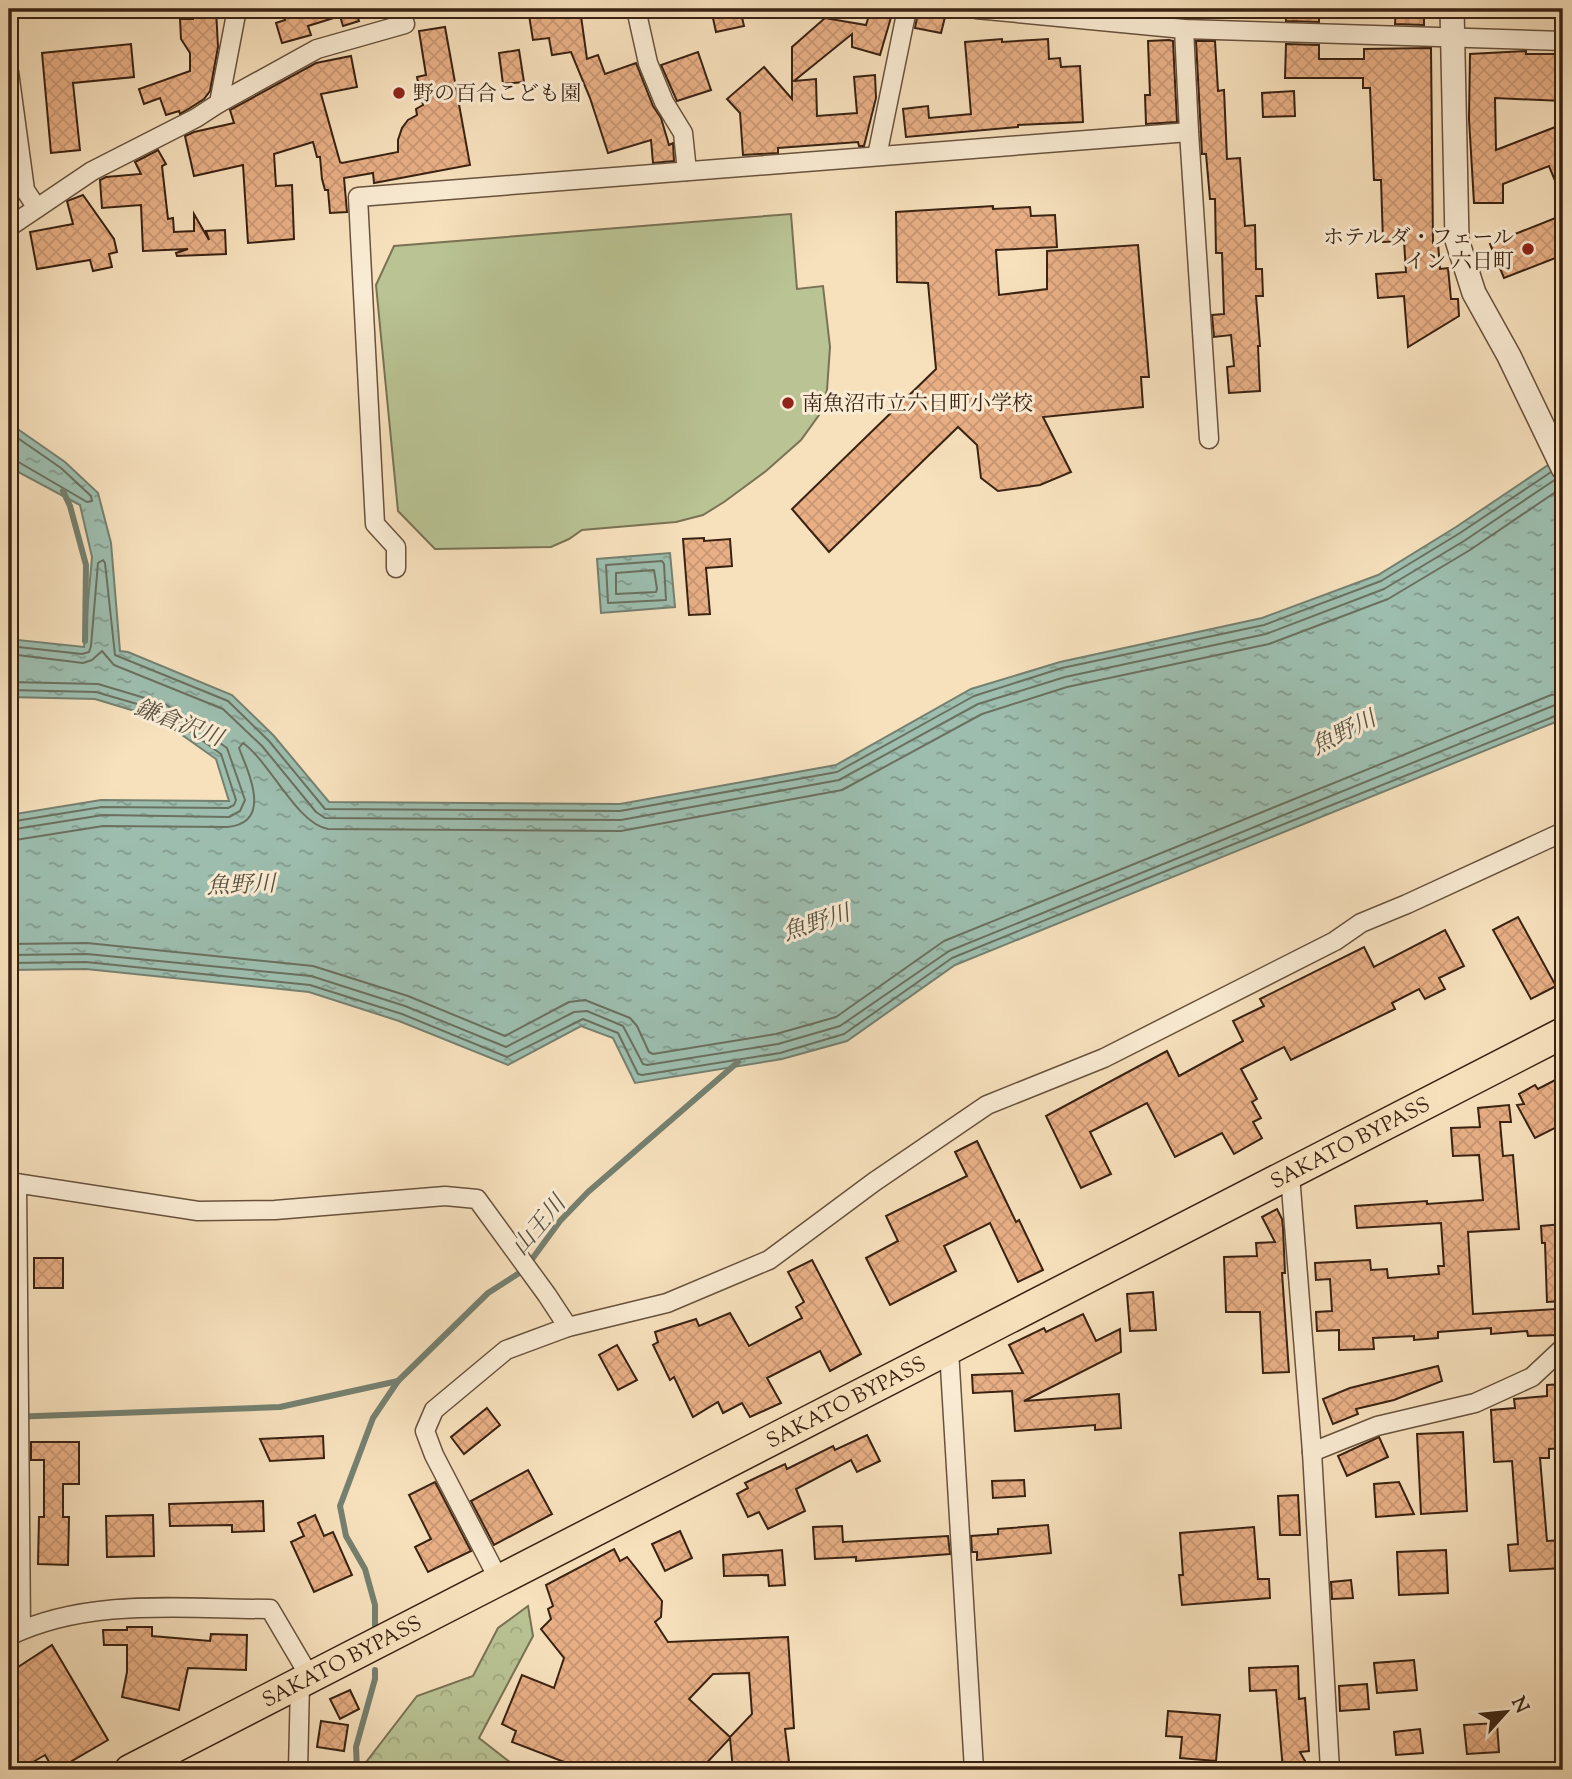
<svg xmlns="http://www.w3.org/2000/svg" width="1572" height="1779" font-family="'Sorts Mill Goudy','Noto Serif JP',serif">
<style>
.forest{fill:url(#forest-crowns);stroke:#797253;stroke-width:2}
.garden{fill:#b9c394;stroke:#797253;stroke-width:2}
.water{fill:url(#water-ripples);stroke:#758070;stroke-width:2}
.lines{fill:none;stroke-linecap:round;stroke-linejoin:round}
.shore{stroke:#6b7060;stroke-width:2}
.stream{stroke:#758070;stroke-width:6}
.building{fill:url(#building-cross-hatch);stroke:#392212;stroke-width:2;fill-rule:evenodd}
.minor-casing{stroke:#68523d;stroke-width:21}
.tertiary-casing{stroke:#68523d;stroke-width:26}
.trunk-casing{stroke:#392212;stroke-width:33}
.minor{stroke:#faecd4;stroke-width:18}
.tertiary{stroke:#faecd4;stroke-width:23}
.trunk{stroke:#f7e1bd;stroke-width:30}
.poi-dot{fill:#8f2418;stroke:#faecd4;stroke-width:2.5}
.labels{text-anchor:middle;stroke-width:6;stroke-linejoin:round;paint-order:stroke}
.poi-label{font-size:21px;fill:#392212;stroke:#faecd4;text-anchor:start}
.street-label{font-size:21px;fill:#392212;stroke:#faecd4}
.water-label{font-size:23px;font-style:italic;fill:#575141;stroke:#faecd4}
</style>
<defs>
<pattern id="forest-crowns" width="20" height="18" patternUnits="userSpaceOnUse" patternTransform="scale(1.75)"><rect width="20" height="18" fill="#b9c394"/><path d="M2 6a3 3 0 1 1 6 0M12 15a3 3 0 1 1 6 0" fill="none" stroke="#a0a77f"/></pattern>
<pattern id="water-ripples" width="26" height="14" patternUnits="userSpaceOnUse" patternTransform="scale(1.75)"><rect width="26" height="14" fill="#9dbeaf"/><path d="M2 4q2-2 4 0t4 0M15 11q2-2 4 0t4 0" fill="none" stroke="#819a8d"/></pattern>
<pattern id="building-cross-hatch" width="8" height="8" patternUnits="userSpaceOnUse" patternTransform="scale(1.75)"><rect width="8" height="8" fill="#e9b086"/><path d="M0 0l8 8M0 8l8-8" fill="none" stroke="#c99773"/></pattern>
</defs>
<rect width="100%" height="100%" fill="#f7e1bd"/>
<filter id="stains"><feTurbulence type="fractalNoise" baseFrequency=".00286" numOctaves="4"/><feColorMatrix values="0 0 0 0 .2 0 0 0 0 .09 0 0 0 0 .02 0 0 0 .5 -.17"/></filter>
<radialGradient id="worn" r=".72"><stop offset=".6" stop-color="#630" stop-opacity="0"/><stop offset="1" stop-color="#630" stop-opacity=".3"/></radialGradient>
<!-- forest -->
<polygon class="forest" points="528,1606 533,1636 479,1738 520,1770 360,1770 417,1696 473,1676 498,1628"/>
<!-- garden -->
<polygon class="garden" points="791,214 797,289 823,286 830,347 827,390 819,415 801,440 766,471 724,502 703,515 676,522 582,530 569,539 551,547 435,549 398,511 376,285 394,246"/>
<!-- water -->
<g class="water">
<polygon points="9,423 65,462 98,493 111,543 120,651 128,652 232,695 274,736 329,802 620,804 836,765 971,689 1060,662 1262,618 1378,575 1456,527 1563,455 1563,719 955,965 847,1041 782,1059 635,1083 613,1038 581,1026 508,1065 399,1021 309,992 86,969 9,970 9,815 101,800 229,801 216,759 158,718 95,699 9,697 9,639 84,647 92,557 80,505 20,473 9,464"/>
<polygon points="670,553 675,607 601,613 597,559"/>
</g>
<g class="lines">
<!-- shore -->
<g class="shore">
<polyline points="9,432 61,468 91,496 92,501 87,502 15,460 9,459"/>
<polygon points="662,561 664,564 666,600 608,603 606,565"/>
<polygon points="654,570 657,589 656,592 616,594 616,573"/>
<polyline points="9,646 82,654 89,652 91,646 98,563 103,560 105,563 115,655 228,701 269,741 325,809 620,811 837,772 974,696 1062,668 1264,625 1381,581 1460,533 1551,472"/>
<polyline points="9,654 83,663 92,660 102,651 114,665 223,709 262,746 316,812 325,818 621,820 839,780 978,704 1065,677 1266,634 1384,589 1464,541 1556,479"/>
<polyline points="9,682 98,684 165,704 227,748 245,800 240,811 229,817 103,815 9,830"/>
<polyline points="9,690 96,692 161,711 221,754 236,800 234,805 228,808 102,807 9,822"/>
<path d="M9,841l94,-15 124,1c46,-4 22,-53 12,-79l4,-5c27,19 54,81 85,86l293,2 221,-41 140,-76 85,-27 202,-43 119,-45 82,-49 93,-63"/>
<polyline points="9,944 87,943 313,966 408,996 505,1036 569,1002 585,1000 630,1018 637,1026 649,1052 653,1054 776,1034 836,1017 944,941 1551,695 1563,693"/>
<polyline points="9,955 87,954 311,976 405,1006 506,1047 574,1012 587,1011 623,1026 643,1064 647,1065 778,1044 840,1026 949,951 1555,705 1563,704"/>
<polyline points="9,963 86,962 310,985 402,1014 507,1057 583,1019 618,1033 638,1074 642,1075 780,1053 844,1034 952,958 1166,871 1563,713"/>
</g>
<!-- stream -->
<g class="stream">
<polyline points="63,491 70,506 86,565 85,641"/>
<polyline points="9,1417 280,1407 398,1381"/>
<polyline points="375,1627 375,1605 365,1569 346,1536 340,1506 373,1418 398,1381 488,1293 524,1270 560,1221 588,1192 738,1062"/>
<polyline points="357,1770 356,1747 375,1679 375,1670"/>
</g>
</g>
<!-- building -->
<g class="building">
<polygon points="193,9 216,9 218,47 210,91 204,99 190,108 180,114 179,111 166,115 160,98 144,104 139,89 190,71 190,53 181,39 180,19 193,19"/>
<polygon points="282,9 355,9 359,21 343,26 340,16 308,26 311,35 282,43 276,23 285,20"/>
<polygon points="528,9 580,9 587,59 598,55 605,74 636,63 653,106 661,118 669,145 673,143 674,161 653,163 651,140 608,153 590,98 571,52 552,55 549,38 533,40"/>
<polygon points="711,9 740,9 744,26 716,32"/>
<polygon points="871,9 892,14 880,55 852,47 852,34 794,81 816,79 817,116 857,113 854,77 875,75 876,98 864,146 859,146 858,142 778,148 778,153 743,155 740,113 727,99 764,67 792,99 792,47 825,18 866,25"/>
<polygon points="1286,9 1319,9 1319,22 1286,21"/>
<polygon points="1396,9 1424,9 1424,25 1395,24"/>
<polygon points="918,12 945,17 941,33 915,28"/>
<polygon points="445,27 470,165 374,183 373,173 344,178 347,212 330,213 328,190 325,190 322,179 320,157 317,157 313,142 274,154 276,186 292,185 294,239 248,243 243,165 194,176 185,136 194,132 234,123 230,110 316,63 351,56 357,87 321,94 340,162 342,163 398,152 398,140 402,128 408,120 417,115 416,109 423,105 417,77 426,75 419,31"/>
<polygon points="1002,39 1002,42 1048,39 1049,59 1060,58 1061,67 1080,66 1083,122 1018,125 1018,127 906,137 903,109 928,106 929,118 971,114 965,42"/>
<polygon points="1169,40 1173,41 1177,122 1146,124 1145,95 1150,95 1148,41"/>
<polygon points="1196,41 1215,41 1218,91 1224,90 1227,159 1240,158 1245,226 1255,225 1256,269 1262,269 1263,296 1256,296 1260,346 1258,346 1260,391 1229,393 1227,367 1234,366 1231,335 1214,337 1212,315 1224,314 1222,253 1216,253 1215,199 1210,199 1206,154 1202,154"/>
<polygon points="131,44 134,77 73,83 80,150 51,153 42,53"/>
<polygon points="1286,44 1319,45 1319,59 1364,59 1364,49 1431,48 1433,243 1438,243 1440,269 1448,268 1451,299 1458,299 1459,316 1408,347 1404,296 1378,298 1376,274 1406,272 1404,241 1383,242 1381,180 1374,180 1370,88 1363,88 1363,78 1285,78"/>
<polygon points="519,50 524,82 503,84 499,53"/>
<polygon points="1526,51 1526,54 1562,54 1562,101 1495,98 1496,150 1563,124 1563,200 1549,166 1503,184 1503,203 1474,203 1469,119 1470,54"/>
<polygon points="698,52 711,90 677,101 661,65"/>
<polygon points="1294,91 1295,116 1263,117 1262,93"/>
<polygon points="158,150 166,164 162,166 168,219 173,218 174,232 194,231 194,214 209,240 206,231 225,230 226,254 177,256 176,253 188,249 143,251 141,205 102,208 100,180 106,177 141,174 135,162"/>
<polygon points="83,195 114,239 117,252 109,254 112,267 93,271 90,260 37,269 30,232 73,224 67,201"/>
<polygon points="993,206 993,209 1030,207 1031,216 1055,215 1057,247 996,250 999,295 1047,289 1047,251 1138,245 1149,377 1141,377 1143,407 1043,417 1071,472 1040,485 998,491 981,478 977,445 958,427 829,552 792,509 936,369 928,283 897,282 896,212"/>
<polygon points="1563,215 1563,255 1504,278 1490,244"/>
<polygon points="704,538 704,541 730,539 732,566 706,568 710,614 689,615 683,539"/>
<polygon points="1518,917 1556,986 1531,999 1493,930"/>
<polygon points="1445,930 1464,966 1439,978 1445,989 1425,999 1419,989 1392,1003 1395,1009 1291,1060 1284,1047 1241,1069 1257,1099 1252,1102 1261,1118 1253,1122 1262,1138 1234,1154 1222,1133 1175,1157 1147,1103 1090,1132 1111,1174 1081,1188 1046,1116 1167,1051 1179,1076 1243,1041 1233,1021 1264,1006 1260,999 1364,947 1374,967"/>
<polygon points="1563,1076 1563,1124 1535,1138 1517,1105 1524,1104 1519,1094 1535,1085 1538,1089"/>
<polygon points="1509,1105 1511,1122 1500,1122 1503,1156 1513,1155 1519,1229 1468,1232 1473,1314 1556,1309 1557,1335 1528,1336 1527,1331 1491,1334 1491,1328 1438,1332 1438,1338 1414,1340 1414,1336 1373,1338 1374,1349 1339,1350 1339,1330 1317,1331 1316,1312 1332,1311 1330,1279 1316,1280 1315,1263 1370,1260 1371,1270 1387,1269 1388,1278 1439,1274 1438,1266 1444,1266 1441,1223 1357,1228 1355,1206 1427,1201 1427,1204 1483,1200 1479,1155 1453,1156 1451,1128 1480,1127 1478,1108"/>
<polygon points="977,1141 1016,1222 1019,1220 1043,1270 1018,1282 990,1223 944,1246 956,1271 890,1305 866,1258 898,1241 886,1216 967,1176 955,1152"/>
<polygon points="1277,1209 1282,1219 1283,1228 1285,1273 1282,1273 1289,1372 1263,1373 1260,1312 1226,1312 1224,1257 1257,1256 1256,1243 1275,1242 1262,1217"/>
<polygon points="1563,1224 1563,1301 1547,1302 1545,1243 1542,1243 1541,1226"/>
<rect x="34" y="1258" width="29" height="30"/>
<polygon points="812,1260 861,1354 830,1371 820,1351 767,1378 781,1403 750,1417 742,1403 723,1413 718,1402 693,1417 674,1377 670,1380 653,1345 658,1342 655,1332 696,1319 699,1326 730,1313 749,1346 802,1318 796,1307 804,1302 788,1272"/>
<polygon points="1153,1292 1156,1330 1130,1331 1127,1294"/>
<polygon points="1083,1314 1096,1341 1120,1329 1121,1352 1024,1401 1119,1394 1121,1428 1095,1430 1095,1425 1015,1431 1012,1391 973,1393 972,1375 1023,1373 1009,1345 1044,1328 1046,1332"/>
<polygon points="617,1345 637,1380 618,1390 599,1355"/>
<polygon points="1438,1366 1442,1381 1394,1400 1356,1409 1358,1414 1333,1424 1323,1399 1350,1388"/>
<polygon points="1563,1384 1563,1448 1549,1449 1549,1458 1540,1458 1547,1541 1563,1540 1563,1568 1510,1571 1508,1545 1518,1544 1512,1461 1494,1462 1491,1410 1515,1408 1514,1399 1547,1396 1547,1385"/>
<polygon points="487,1408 500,1425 464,1454 451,1437"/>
<polygon points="1463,1432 1467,1511 1421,1514 1417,1434"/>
<polygon points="867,1435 880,1461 857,1472 851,1460 796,1489 805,1511 768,1529 759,1512 748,1517 737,1494 748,1488 745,1483 785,1464 787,1469 833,1446 835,1450"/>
<polygon points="323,1436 324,1458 270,1461 260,1439"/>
<polygon points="1379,1437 1388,1457 1347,1476 1338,1456"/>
<polygon points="31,1442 79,1442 79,1484 63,1484 63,1517 69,1517 68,1565 38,1564 39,1517 44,1517 44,1460 31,1460"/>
<polygon points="528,1470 552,1514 494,1545 471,1501"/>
<polygon points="1024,1480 1025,1496 993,1498 992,1481"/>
<polygon points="435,1482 471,1551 428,1572 415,1547 431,1539 409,1495"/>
<polygon points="1399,1482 1414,1514 1376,1517 1374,1484"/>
<polygon points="1298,1495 1300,1535 1280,1535 1278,1496"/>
<polygon points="263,1501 264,1531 232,1532 232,1525 170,1526 169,1504"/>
<polygon points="153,1515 154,1556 107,1557 106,1516"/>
<polygon points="315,1515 324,1536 333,1532 352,1575 314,1592 291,1542 304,1536 298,1523"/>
<polygon points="1048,1525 1051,1553 977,1560 977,1552 972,1552 971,1536 998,1534 998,1529"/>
<polygon points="842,1526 843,1542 948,1536 950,1554 856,1561 856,1557 815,1559 813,1527"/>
<polygon points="1254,1527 1258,1579 1269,1579 1270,1598 1182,1605 1179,1575 1183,1575 1180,1533"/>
<polygon points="680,1531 692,1558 665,1571 652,1544"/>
<path d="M614,1549l6,12 7,-4 35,44 -1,16 -6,5 13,20 120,-5 6,91 -9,1 5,41h-57l-3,-32 -30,32h-115l-73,-28 4,-11 -14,-7 20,-49 32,13 10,-30 -23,-29 10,-10 -3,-10 5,-3 -7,-21zM749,1673l3,41 -22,23 -41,-38 24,-25z"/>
<polygon points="782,1550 785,1585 769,1586 768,1575 724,1576 723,1555"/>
<polygon points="1446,1550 1448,1593 1399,1595 1397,1552"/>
<polygon points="1351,1580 1353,1598 1332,1599 1331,1582"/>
<polygon points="127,1627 152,1627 152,1636 210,1641 211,1634 247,1635 246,1670 188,1668 179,1710 122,1697 127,1672 127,1645 104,1645 103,1630 127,1630"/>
<polygon points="52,1645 108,1740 72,1761 73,1763 61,1770 54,1770 45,1755 19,1770 9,1770 9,1673"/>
<polygon points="1414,1660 1417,1690 1377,1693 1374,1663"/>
<polygon points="1298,1666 1299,1699 1305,1698 1309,1751 1300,1752 1310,1770 1283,1770 1276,1690 1250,1691 1249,1668"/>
<polygon points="1367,1684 1369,1709 1340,1711 1339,1686"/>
<polygon points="350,1690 359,1709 340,1719 330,1699"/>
<polygon points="1168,1711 1220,1715 1216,1761 1180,1758 1182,1737 1166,1736"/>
<polygon points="321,1721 348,1725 344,1751 317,1747"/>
<polygon points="1497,1723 1499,1752 1467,1754 1464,1725"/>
<polygon points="1420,1729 1423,1753 1396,1755 1394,1732"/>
</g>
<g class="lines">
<defs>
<g id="minor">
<polyline points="636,9 648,63 664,102 683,133 687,171"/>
<polyline points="976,9 1184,29 1563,41"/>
<polyline points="9,72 25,190 37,208"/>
<polyline points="219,103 317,49 405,24 400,9"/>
<polyline points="1189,132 1209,439"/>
<polyline points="877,156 907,9"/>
<polyline points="9,227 92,171 196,118 219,103 237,9"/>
<polyline points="396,568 396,547 375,524 358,197 1189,132 1184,29"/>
<polyline points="1290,1175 1312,1452 1330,1770"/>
<polyline points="9,1182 198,1211 275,1210 445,1196 477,1199 547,1295 568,1327"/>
<polyline points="17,1183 21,1630"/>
<polyline points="949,1350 974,1770"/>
<polyline points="1312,1452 1377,1426 1475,1403 1532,1377 1563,1348"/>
<polyline points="499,1580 434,1455 425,1431 434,1410 506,1350 568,1327 667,1303 769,1260 874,1182 987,1105 1104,1058 1335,941 1361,923 1407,904 1563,832"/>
<path d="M9,1636c80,-39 175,-27 261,-27l40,68"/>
<polyline points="298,1770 300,1683"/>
</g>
<polyline id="tertiary" points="1452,9 1457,240 1474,293 1509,356 1563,468"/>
<g id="trunk">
<path id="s1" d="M130,1770l1433,-737"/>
</g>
</defs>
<!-- minor casing -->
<use href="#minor" class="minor-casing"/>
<!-- tertiary casing -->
<use href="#tertiary" class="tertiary-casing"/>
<!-- trunk casing -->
<use href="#trunk" class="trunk-casing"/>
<!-- minor -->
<use href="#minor" class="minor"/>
<!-- tertiary -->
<use href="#tertiary" class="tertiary"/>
<!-- trunk -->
<use href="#trunk" class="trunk"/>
</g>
<!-- markers -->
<g class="poi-dot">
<circle cx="399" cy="93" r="7"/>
<circle cx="1528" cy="249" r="7"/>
<circle cx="788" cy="403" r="7"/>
</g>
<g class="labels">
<!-- poi labels -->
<g class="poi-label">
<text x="413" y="100">野の百合こども園</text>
<text x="1514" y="244" text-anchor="end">ホテル ダ・フェール<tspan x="1514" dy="24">イン 六日町</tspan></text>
<text x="802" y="410">南魚沼市立六日町小学校</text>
</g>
<!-- street labels -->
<g class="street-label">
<text dy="7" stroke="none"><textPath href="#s1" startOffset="1372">SAKATO BYPASS</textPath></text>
<text dy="7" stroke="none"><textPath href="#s1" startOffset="805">SAKATO BYPASS</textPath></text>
<text dy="7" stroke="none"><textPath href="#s1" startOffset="238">SAKATO BYPASS</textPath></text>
</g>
<!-- water labels -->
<g class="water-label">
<text transform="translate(179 722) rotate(21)" y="8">鎌倉沢川</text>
<text transform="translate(1343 732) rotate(-27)" y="8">魚野川</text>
<text transform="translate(241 884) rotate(-2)" y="8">魚野川</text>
<text transform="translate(816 922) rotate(-18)" y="8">魚野川</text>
<text transform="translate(538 1225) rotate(-50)" y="8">山王川</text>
</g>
</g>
<!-- margin -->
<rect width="1572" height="1779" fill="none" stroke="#f7e1bd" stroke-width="35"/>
<rect x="10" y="10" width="1551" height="1758" fill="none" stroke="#392212" stroke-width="3.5"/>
<rect x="18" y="18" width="1537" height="1744" fill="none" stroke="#392212" stroke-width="2"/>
<!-- north arrow -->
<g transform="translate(1506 1712) rotate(63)" stroke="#faecd4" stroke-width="5" paint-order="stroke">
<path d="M0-5L12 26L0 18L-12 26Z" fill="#392212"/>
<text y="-10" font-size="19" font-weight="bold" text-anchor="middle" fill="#392212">N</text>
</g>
<rect width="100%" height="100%" filter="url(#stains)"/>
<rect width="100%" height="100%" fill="url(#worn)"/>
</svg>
